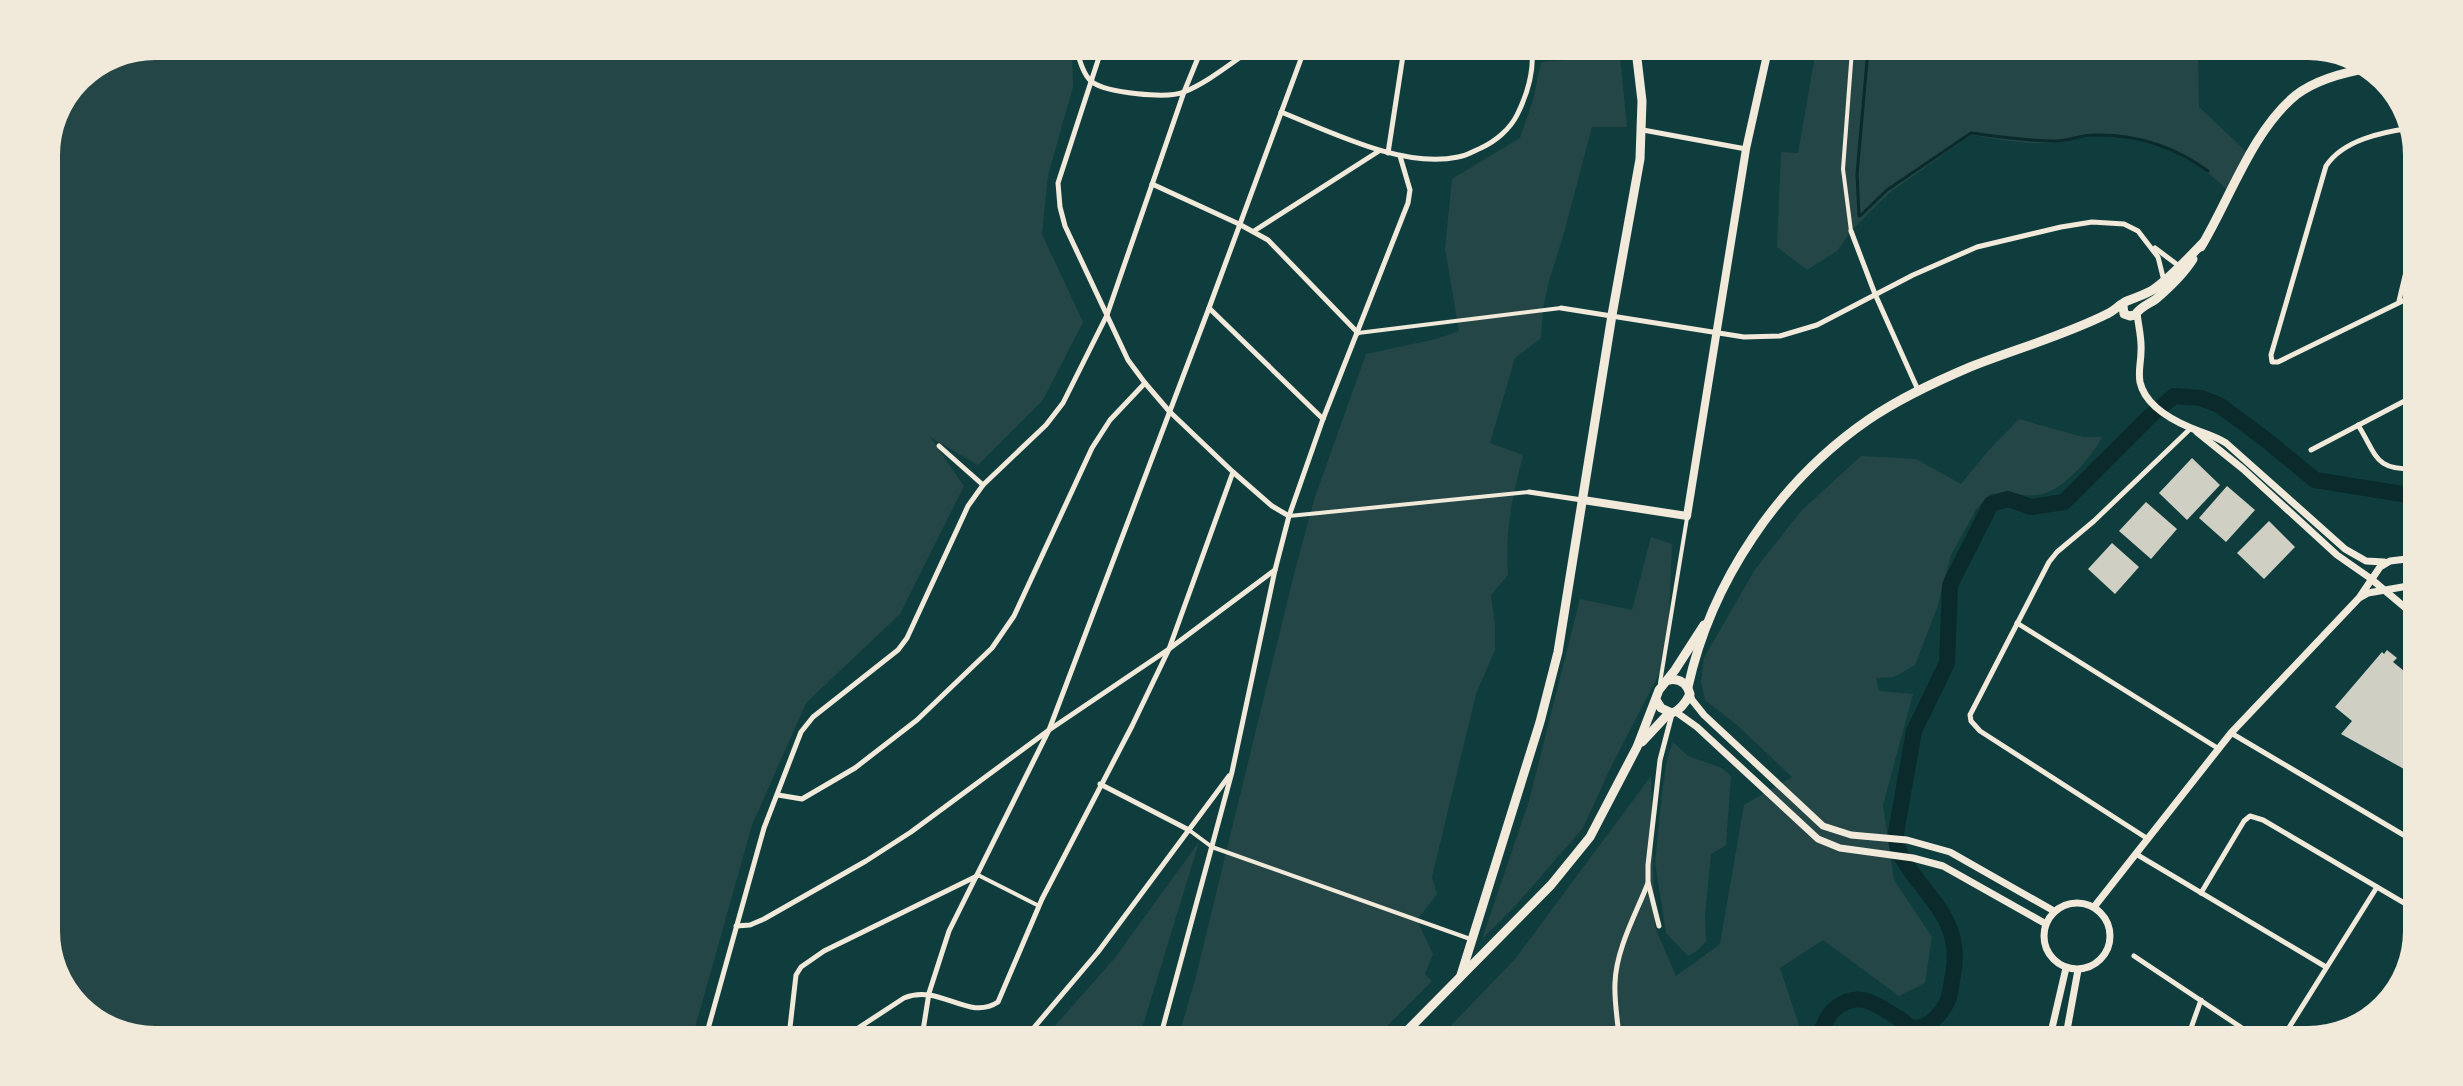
<svg xmlns="http://www.w3.org/2000/svg" width="2463" height="1086" font-family="Arial,sans-serif">
<style>
.green{fill:#244646}
.lines{fill:none;stroke-linecap:round;stroke-linejoin:round}
.stream{stroke:#0a2a2b;stroke-width:3}
.river{stroke:#0a2a2b;stroke-width:16}
.building{fill:#cfcfc3}
.pedestrian{stroke:#f1e9da;stroke-width:4}
.minor{stroke:#f1e9da;stroke-width:5}
.tertiary{stroke:#f1e9da;stroke-width:7}
.secondary{stroke:#f1e9da;stroke-width:8}
.primary{stroke:#f1e9da;stroke-width:9}
.trunk{stroke:#f1e9da;stroke-width:9}
.rim{fill:none;stroke:#f1e9da;stroke-width:4}
</style>
<rect width="100%" height="100%" fill="#0f3d3e"/>
<!-- green -->
<g class="green">
<polygon points="155,44 1072,47 1073,87 1048,175 1042,234 1083,322 1043,400 978,465 930,437 964,486 900,614 806,703 752,825 695,1028 687,1036 113,1034 67,998 44,939 44,148 77,76"/>
<path d="M1816,50l391,2 -9,8 1,47 51,48 -20,38c-35,-37 -90,-63 -143,-56 -19,3 -36,7 -55,6 -20,-1 -41,-5 -61,-8l-82,58 -38,38 -14,20 -30,19 -30,-23 4,-95 17,1z"/>
<path d="M1620,56l7,71h-35l-28,106 -15,48 -6,28 -2,29 -26,20 -25,85 33,12c-11,44 -18,74 -15,120l-17,20 4,30v25l-19,44 -44,183 5,17 -20,26 16,34 -8,20 7,7 -57,57h-197l17,-58 99,-406 21,-77 51,-143 70,-15 23,-8 -14,-82 7,-70 68,-41 13,-38 8,-38z"/>
<path d="M2019,419l64,18h19c-11,21 -41,57 -66,58 -16,1 -30,-3 -46,-1l-13,14 -26,47 -14,53 -22,57 -21,12 -18,1 3,13 34,3 -30,111 11,75 38,57 -7,46 -26,13 -76,-56 -43,28 24,72 -366,-1 77,-80 136,-183 4,151 21,49 44,-32 24,-139 48,-28 -55,-52 -32,-25 -4,-18 3,-24 50,-87 47,-60 60,-55 55,3 45,25 27,-33z"/>
<polygon points="1651,537 1672,544 1668,639 1664,664 1609,771 1583,828 1516,905 1482,939 1529,801 1580,599 1632,610"/>
<polygon points="1673,742 1688,756 1722,768 1731,776 1726,845 1711,854 1705,916 1706,942 1698,950 1688,956 1666,933 1655,863 1662,793 1667,760"/>
<polygon points="1199,842 1139,1038 1045,1037 1114,959"/>
</g>
<g class="lines">
<!-- stream -->
<g class="stream">
<path d="M1861,215l26,-25 84,-57c28,4 56,8 85,8 13,0 24,-6 37,-6 42,-1 81,11 115,36"/>
<polyline points="1859,216 1857,174 1868,50"/>
</g>
<!-- river -->
<path class="river" d="M1820,1040c0,-10 8,-26 16,-32 23,-19 44,-2 65,12 3,2 6,6 10,7 17,4 31,-14 37,-27 3,-8 3,-17 5,-25 8,-44 -12,-65 -38,-98 -10,-14 -20,-26 -19,-44l18,-102 33,-68 3,-78 41,-81 17,-5 23,8 33,-5 84,-84 26,-22 27,2 18,7 46,34 50,41 100,16"/>
</g>
<!-- building -->
<g class="building">
<polygon points="2192,458 2220,485 2187,520 2159,493"/>
<polygon points="2227,486 2255,510 2226,542 2199,518"/>
<polygon points="2146,502 2177,529 2151,559 2119,531"/>
<polygon points="2269,521 2295,547 2264,579 2237,553"/>
<polygon points="2112,543 2139,567 2115,594 2088,569"/>
<polygon points="2387,650 2397,658 2393,662 2414,679 2413,737 2410,741 2413,744 2413,774 2341,734 2352,721 2335,707 2382,652 2384,654"/>
</g>
<g class="lines">
<!-- pedestrian -->
<g class="pedestrian">
<polyline points="1532,56 1620,50"/>
<polyline points="1851,231 1843,169 1852,50"/>
<polyline points="1358,333 1561,308"/>
<polyline points="1289,516 1529,492"/>
<polyline points="1660,683 1687,518"/>
<polyline points="1189,830 1212,847 1473,940"/>
<polyline points="978,875 1039,906"/>
</g>
<!-- minor -->
<g class="minor">
<path d="M1076,47c3,11 7,28 16,35 15,11 75,17 92,10 25,-10 48,-30 70,-44"/>
<polyline points="1102,48 1058,183 1060,207 1065,226 1128,360 1145,383 1169,411 1233,472 1272,506 1289,516"/>
<path d="M1381,49c50,10 101,7 151,7"/>
<path d="M1281,112c50,20 123,57 177,45 8,-1 16,-6 23,-9 15,-7 29,-19 36,-33 10,-20 17,-44 15,-66"/>
<path d="M2412,128c-30,4 -69,12 -86,38l-55,189 1,7h6l139,-68"/>
<polyline points="1643,130 1746,149"/>
<polyline points="1388,153 1404,49"/>
<polyline points="1152,184 1239,224 1268,240 1358,333"/>
<polyline points="1254,231 1379,151"/>
<polyline points="1851,231 1875,294 1918,390"/>
<polyline points="2155,248 2179,266"/>
<polyline points="2399,301 2410,255 2418,244"/>
<polyline points="1209,308 1323,419"/>
<polyline points="1561,308 1744,337 1780,336 1817,325 1913,275 1977,247 2061,227 2092,222 2124,224 2138,231 2158,257 2164,281"/>
<path d="M2358,425c20,32 16,45 58,44"/>
<polyline points="939,446 983,485"/>
<polyline points="2311,450 2416,395"/>
<polyline points="1529,492 1582,500"/>
<polyline points="2017,623 2219,749"/>
<polyline points="2231,733 2412,840"/>
<polyline points="1100,784 1189,830"/>
<polyline points="778,795 802,799 855,768 917,720 992,648 1014,616 1092,448 1110,420 1145,383"/>
<polyline points="2148,839 1980,731 1971,721 1970,715 2049,562 2057,552 2094,521 2191,428"/>
<polyline points="2136,854 2326,967"/>
<polyline points="2201,893 2244,821 2250,816 2263,820 2411,907"/>
<polyline points="736,926 750,925 764,919 866,861 911,832 1049,730 1169,649 1275,570"/>
<polyline points="1659,926 1648,882 1648,865 1660,760 1672,714"/>
<polyline points="2134,956 2263,1042"/>
<polyline points="706,1036 764,828 801,732 813,717 898,650 907,638 968,506 983,485 1046,425 1063,403 1107,315 1184,92 1202,48"/>
<polyline points="789,1036 796,975 801,967 824,951 977,876"/>
<path d="M846,1036l58,-38c36,-15 64,24 94,4l44,-103 90,-173 37,-77 64,-177"/>
<polyline points="922,1037 929,993 949,931 1049,730 1209,308 1305,48"/>
<polyline points="1026,1037 1098,952 1229,776"/>
<polyline points="1160,1038 1232,772 1275,570 1289,516 1323,419 1408,203 1410,190 1400,156"/>
<path d="M1619,1039c-1,-18 -5,-37 -4,-56 1,-34 21,-69 33,-100"/>
<polyline points="1995,1041 2006,1041"/>
<polyline points="2186,1042 2201,1000"/>
<polyline points="2280,1042 2377,887"/>
</g>
<!-- tertiary -->
<g class="tertiary">
<path d="M2137,312c1,13 5,26 4,39 0,11 -3,20 -1,31 5,23 32,38 51,46 12,5 24,8 35,15l119,106 21,12 18,1"/>
<polyline points="2197,432 2243,469 2337,555 2370,578 2414,615"/>
<polyline points="2361,597 2368,593 2414,585"/>
<polyline points="1690,694 1692,700 1704,715 1823,826 1851,835 1907,840 1950,852 2054,911"/>
<polyline points="1676,712 1697,727 1818,839 1840,848 1913,858 1943,866 2046,924"/>
<circle cx="2077" cy="936" r="33"/>
<polyline points="2094,907 2231,733 2359,598 2380,567 2390,561 2415,558"/>
<polyline points="2049,1041 2066,968"/>
<polyline points="2065,1041 2078,970"/>
</g>
<!-- secondary -->
<polyline class="secondary" points="1583,500 1687,516 1746,149 1768,50"/>
<!-- primary -->
<g class="primary">
<path d="M2201,247c29,-48 51,-116 95,-152 21,-16 49,-23 75,-27"/>
<path d="M2123,306l1,8 6,2 5,-1c5,-8 14,-11 21,-16 14,-12 27,-24 37,-40"/>
<path d="M1688,687c23,-105 90,-205 180,-267 32,-22 67,-38 102,-53 45,-18 93,-31 137,-53 7,-3 13,-10 20,-13 9,-4 18,-6 27,-12 18,-13 34,-31 49,-46"/>
<path d="M1656,700l5,8 11,5c9,-3 14,-11 18,-19 -3,-10 -10,-16 -21,-14"/>
<polyline points="1642,742 1669,713"/>
<polyline points="1399,1039 1551,885 1590,837 1637,747 1659,690 1675,670 1704,625"/>
</g>
<!-- trunk -->
<polyline class="trunk" points="1461,975 1540,722 1558,652 1612,315 1640,159 1642,101 1636,50"/>
</g>
<!-- crop -->
<path d="M0 0H2463V1086H0ZM155 58H2308A97 97 0 0 1 2405 155V931A97 97 0 0 1 2308 1028H155A97 97 0 0 1 58 931V155A97 97 0 0 1 155 58Z" fill="#f1e9da" fill-rule="evenodd"/>
<path class="rim" d="M155 58H2308A97 97 0 0 1 2405 155V931A97 97 0 0 1 2308 1028H155A97 97 0 0 1 58 931V155A97 97 0 0 1 155 58Z"/>
</svg>
